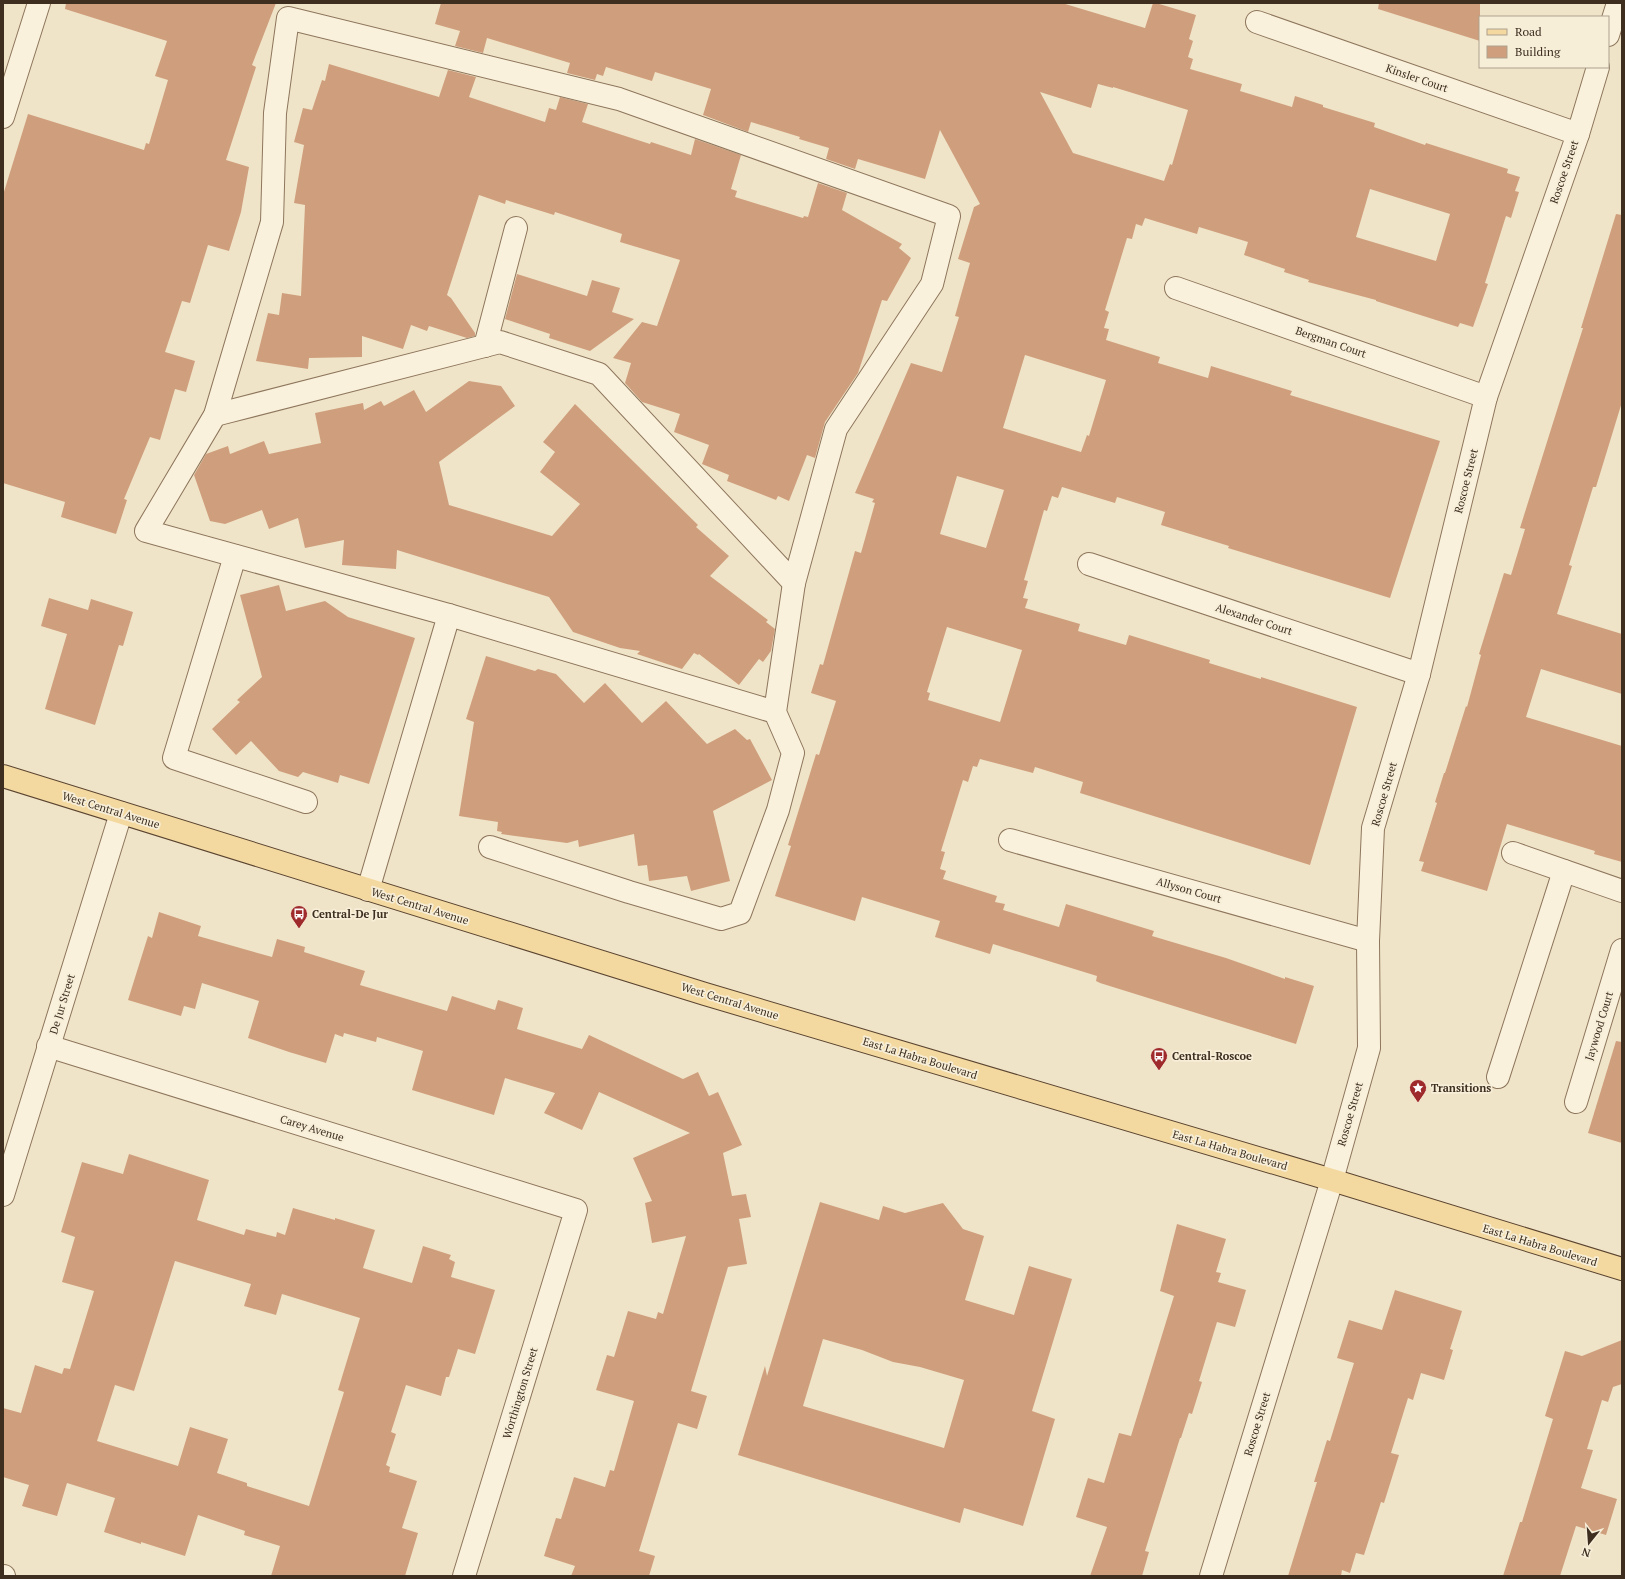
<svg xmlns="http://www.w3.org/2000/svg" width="1625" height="1579" font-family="'PT Serif',serif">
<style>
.building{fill:#cf9f7d;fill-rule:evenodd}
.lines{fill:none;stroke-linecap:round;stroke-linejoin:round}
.minor-casing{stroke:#8d765c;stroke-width:24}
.major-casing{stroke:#5b4430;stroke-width:24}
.minor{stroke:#faf1dc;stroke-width:22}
.major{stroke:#f3d9a0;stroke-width:22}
.labels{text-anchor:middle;stroke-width:3.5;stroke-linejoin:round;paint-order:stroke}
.street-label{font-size:11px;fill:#3d2e20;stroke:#f7eed8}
.poi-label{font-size:11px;font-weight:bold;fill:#3d2e20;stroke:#f7eed8;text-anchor:start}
</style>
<rect width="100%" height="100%" fill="#f0e4c8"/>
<!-- building -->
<g class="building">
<polygon points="66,3 276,3 252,65 256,67 226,160 249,167 241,212 229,251 208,245 190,303 182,301 165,352 195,361 186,392 175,389 160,440 150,437 124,499 127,500 116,534 61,517 65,502 3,483 3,195 28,114 144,150 146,143 149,144 168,80 155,76 167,41 65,9"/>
<path d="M441,3h621l83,25 8,-25h3l40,12 -7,24 4,2 -5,16 5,2 -3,10 52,15 -2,7 52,16 3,-11 28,9v2l52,16 -1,4 51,18 1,-2 82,26 -1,4 13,4 -5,14 4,1 -8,26 -5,-2 -21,67 3,1 -15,43 -13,-4 -2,4 -82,-26v-1l-68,-18 1,-2 -25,-8 1,-3 -41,-14 4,-13 -49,-15 -2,7 -52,-16 -3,8 -6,-2 -4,15 -5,-1 -22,72 4,2 -5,16 5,1 -3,11 54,17 -2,6 50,15 3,-12 81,25 -2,4 150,46 -50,157 -162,-50 1,-2 -68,-21 4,-13 -48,-15 -2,6 -53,-16 -4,11 -6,-2 -5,15 -3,-1 -20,70 4,1 -5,17 5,1 -3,9 55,16 -2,7 48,14 3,-10 81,25 -1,3 52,16v-2l96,30 -47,158 -230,-72 3,-11 -48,-15 -2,6 -53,-14 -3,8 -4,-1 -5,16 -5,-2 -22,71 4,1 -5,17 6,2 -3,8 54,17 -2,6 10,2 -2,6 56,17 7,-23 88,27 -2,5 74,22 59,21v-2l29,9 -18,58 -196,-61 -4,-2 1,-5 -104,-32 -3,10 -55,-17 5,-16 -78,-24 -7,24 -80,-25 16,-50 -3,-1 28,-91 3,1 17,-54 -25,-8 9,-29 3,1 32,-114 6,2 14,-50 -3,-1 2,-3 -19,-6 56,-130 31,9 17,-55 -4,-1 15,-53 -12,-4 16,-52 6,-3 -40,-74 -15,49 -67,-20 -3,10 -29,-10 3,-11 -30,-9 1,-2 -49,-15 -3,10 -45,-17 8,-26 -56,-17 -3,9 -46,-14 -3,9 -6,-2 -2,6 -28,-7 3,-10 -83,-25 -4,15 -28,-7 5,-15 -25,-7zM1098,84l15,4v-1l75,23 -16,55 -2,-1 -6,17 -91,-28 -33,-61 51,16zM1370,189l80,25 -14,47 -80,-24zM1025,355l81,25 -17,56 -2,-1 -6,17 -78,-24zM957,476l47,14 -18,58 -46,-14zM947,627l75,23 -22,72 -72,-22 2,-7 -3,-1z"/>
<polygon points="1379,3 1480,3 1480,41 1378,9"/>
<polygon points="329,64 439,97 448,70 476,77 469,97 545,122 549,108 556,110 560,97 588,104 582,122 650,144 651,142 691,155 695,139 741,155 731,189 737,191 735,197 803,218 804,216 808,217 818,183 847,193 842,210 902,244 899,248 911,258 887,301 882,300 858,373 825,422 815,458 807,455 789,501 778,496 776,500 727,481 729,475 702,464 709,445 674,432 680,414 642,402 625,383 631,363 613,358 642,322 657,326 680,260 620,242 622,234 555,212 554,215 506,200 505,204 479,195 447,295 451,298 475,333 475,336 467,338 429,326 427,331 411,325 403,349 362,336 362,357 309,358 308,369 256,361 268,313 279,315 282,293 301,296 305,205 294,203 304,145 294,142 303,108 312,110 322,80 325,81"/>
<polygon points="1616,214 1622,215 1622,402 1596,487 1593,487 1569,565 1572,566 1557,614 1622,634 1622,694 1541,669 1526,717 1622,746 1622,862 1594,854 1595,851 1507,824 1487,891 1421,871 1424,862 1419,861 1437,803 1435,802 1444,773 1445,773 1466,706 1467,707 1481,655 1479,654 1504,573 1511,575 1525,529 1520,528 1568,375 1583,328 1581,328"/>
<polygon points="517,274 587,296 592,280 620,288 612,312 634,319 590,351 549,338 550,334 505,319"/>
<polygon points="469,381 501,386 515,406 439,462 449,505 552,536 580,504 540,472 555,452 543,442 575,404 698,525 696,527 729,556 710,576 768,620 766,622 775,629 771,651 763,662 759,659 739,685 699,654 698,655 694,653 682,669 637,654 640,651 620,648 573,632 549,597 397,550 396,569 342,565 344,540 305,548 298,518 269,529 262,510 225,524 210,521 194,475 206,454 228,446 230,454 264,441 269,454 321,443 315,413 363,403 364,410 381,401 384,406 414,390 426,412"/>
<polygon points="279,585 286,611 325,601 348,617 415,638 369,784 340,775 338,783 303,772 298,777 279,771 251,741 236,755 212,729 240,702 237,700 262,677 240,595"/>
<polygon points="49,598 88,610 91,599 133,612 123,646 119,645 95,725 45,709 67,634 41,626"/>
<polygon points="486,656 535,671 538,669 556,674 584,703 605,683 642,723 666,701 707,744 735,729 747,740 750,739 772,780 713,811 730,881 691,891 687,876 649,881 647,865 638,866 634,834 579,847 578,840 567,843 501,834 502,832 497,831 498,822 459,816 474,722 466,719"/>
<polygon points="159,912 201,926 198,936 272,957 277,939 305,947 304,952 365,971 360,985 447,1011 452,996 495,1010 498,1000 523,1008 517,1029 582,1049 589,1035 683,1079 698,1072 709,1096 718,1092 742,1145 723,1153 732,1196 746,1194 751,1217 739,1219 747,1264 728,1267 691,1391 707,1396 697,1429 678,1423 639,1551 655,1556 649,1576 571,1576 575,1566 544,1556 556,1518 561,1519 574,1477 605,1487 610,1470 614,1471 634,1401 596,1390 607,1355 614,1357 628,1311 656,1319 658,1312 663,1314 686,1236 652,1243 645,1203 652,1201 633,1158 690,1133 599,1092 582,1130 544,1113 555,1093 505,1078 494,1115 412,1090 423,1051 377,1037 376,1042 344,1033 343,1037 335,1034 326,1063 289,1052 248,1038 259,1001 202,983 195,1009 184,1006 181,1016 128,1000 148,936 152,938"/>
<polygon points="1616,1041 1622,1042 1622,1143 1588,1133"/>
<path d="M129,1154l80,26 -12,40 47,15 2,-6 30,8 1,-5 8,3 8,-27 42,12v-2l40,12 -12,38 49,15 11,-37 28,9 -2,4 6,3 -4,15 44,13 -20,64 -17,-5 -9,28h-3l-5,19 -35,-11 -15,47 5,2 -10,31 4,2 -1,5 28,9 -15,47 16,5 -13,43h-134l9,-30 -36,-11 1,-4 -47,-16 -13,41 -44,-14v2l-37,-12 11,-34 -48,-15 -10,33 -35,-10 7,-21 -26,-8v-69l18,5 14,-48 27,9 2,-6 6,1 24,-78 -32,-9 13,-45 -14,-5 21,-70 41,12zM175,1261l76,23 -7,22 32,9 6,-21 78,24 -22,72 6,2 -35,114 -62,-20v-3l-30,-10 11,-34 -38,-12 -12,39 -81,-25 18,-56 19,6z"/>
<path d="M820,1202l59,18 4,-14 22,7 38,-10 20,26 21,7 -19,64 49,15 15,-49 43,13 -40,132 23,8 -32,107 -59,-18 -4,15 -222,-68 27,-89 2,10zM823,1339l39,11 31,12 27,5 44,13 -20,68 -141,-42z"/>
<polygon points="1177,1224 1226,1239 1216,1272 1221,1273 1218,1282 1246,1290 1235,1327 1217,1322 1199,1381 1202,1382 1192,1414 1189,1413 1181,1438 1180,1438 1145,1551 1149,1552 1142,1576 1090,1576 1107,1527 1076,1517 1088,1478 1104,1483 1119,1433 1131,1436 1174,1296 1160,1291"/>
<polygon points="1395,1290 1462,1311 1450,1349 1453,1350 1444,1380 1421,1373 1413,1400 1408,1398 1391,1453 1399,1455 1384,1503 1381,1502 1364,1555 1356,1553 1350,1573 1342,1570 1341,1576 1288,1576 1317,1482 1314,1482 1327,1440 1330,1441 1354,1363 1337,1358 1349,1320 1382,1330"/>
<polygon points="1622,1340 1622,1384 1613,1387 1608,1402 1602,1400 1587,1449 1593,1450 1581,1488 1617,1499 1606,1535 1576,1526 1560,1576 1503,1576 1520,1522 1522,1522 1553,1419 1545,1416 1565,1351 1582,1356"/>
</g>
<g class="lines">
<defs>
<g id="minor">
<polyline points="1257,22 1578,134"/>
<polyline points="1608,35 1618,3"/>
<polyline points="3,117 39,3"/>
<polyline points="1176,288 1486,397"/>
<polyline points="485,346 516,228"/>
<polyline points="215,415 500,342 599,374 794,583"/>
<polyline points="235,556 174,758 306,802"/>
<polyline points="1089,564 1419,674"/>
<polyline points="1010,840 1368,941"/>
<polyline points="490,847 629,892 721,919 740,913 778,810 793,753 775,712 794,583 836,429 932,284 949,216 619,99 288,18 275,113 272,222 215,415 146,531 449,615 775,712"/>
<polyline points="1513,853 1622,891"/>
<polyline points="368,890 449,615"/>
<polyline points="48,1046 576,1210 464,1576"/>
<polyline points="1498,1077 1564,871"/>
<polyline points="1576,1102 1622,950"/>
<polyline points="3,1195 121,813"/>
<polyline points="3,1576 4,1576"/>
<polyline points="1211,1576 1332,1180 1369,1048 1368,941 1373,828 1419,674 1486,397 1578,134 1598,67"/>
</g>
<polyline id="major" points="3,776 705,994 1332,1180 1622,1269"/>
</defs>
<!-- minor casing -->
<use href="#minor" class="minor-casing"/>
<!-- major casing -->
<use href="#major" class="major-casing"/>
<!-- minor -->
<use href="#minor" class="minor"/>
<!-- major -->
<use href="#major" class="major"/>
</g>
<!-- icons -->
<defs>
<symbol id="bus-pin" viewBox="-11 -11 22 30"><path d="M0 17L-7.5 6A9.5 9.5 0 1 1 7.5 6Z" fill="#9e2a2b" stroke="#f7eed8"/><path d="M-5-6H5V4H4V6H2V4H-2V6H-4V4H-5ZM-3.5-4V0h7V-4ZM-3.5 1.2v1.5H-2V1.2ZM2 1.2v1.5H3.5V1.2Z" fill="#fff"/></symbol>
<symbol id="sight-pin" viewBox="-11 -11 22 30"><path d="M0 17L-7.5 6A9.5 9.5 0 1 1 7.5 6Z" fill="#9e2a2b" stroke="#f7eed8"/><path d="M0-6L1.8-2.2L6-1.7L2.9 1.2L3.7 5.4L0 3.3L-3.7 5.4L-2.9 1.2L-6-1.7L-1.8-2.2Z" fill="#fff"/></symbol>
</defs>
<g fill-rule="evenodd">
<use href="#bus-pin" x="289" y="904" width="20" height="27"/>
<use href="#bus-pin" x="1149" y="1046" width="20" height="27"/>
<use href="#sight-pin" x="1408" y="1078" width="20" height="27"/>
</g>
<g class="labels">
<!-- street labels -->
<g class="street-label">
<text transform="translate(1417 78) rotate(19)" y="4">Kinsler Court</text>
<text transform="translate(1564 172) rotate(-71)" y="4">Roscoe Street</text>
<text transform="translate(1331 342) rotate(19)" y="4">Bergman Court</text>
<text transform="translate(1466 481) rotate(-76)" y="4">Roscoe Street</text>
<text transform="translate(1254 619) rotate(18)" y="4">Alexander Court</text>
<text transform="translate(1384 794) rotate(-74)" y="4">Roscoe Street</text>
<text transform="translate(111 810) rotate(17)" y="4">West Central Avenue</text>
<text transform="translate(1189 890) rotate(16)" y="4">Allyson Court</text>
<text transform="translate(420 906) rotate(17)" y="4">West Central Avenue</text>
<text transform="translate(730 1001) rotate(17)" y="4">West Central Avenue</text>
<text transform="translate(62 1004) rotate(-73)" y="4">De Jur Street</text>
<text transform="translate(1599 1026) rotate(-73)" y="4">Jaywood Court</text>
<text transform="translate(920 1058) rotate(17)" y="4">East La Habra Boulevard</text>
<text transform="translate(1350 1114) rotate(-74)" y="4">Roscoe Street</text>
<text transform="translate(312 1128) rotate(17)" y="4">Carey Avenue</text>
<text transform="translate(1230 1150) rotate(16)" y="4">East La Habra Boulevard</text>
<text transform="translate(1540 1245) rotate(17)" y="4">East La Habra Boulevard</text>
<text transform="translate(520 1393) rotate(-73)" y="4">Worthington Street</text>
<text transform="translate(1257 1424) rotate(-73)" y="4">Roscoe Street</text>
</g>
<!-- poi labels -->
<g class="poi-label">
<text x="312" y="918">Central-De Jur</text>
<text x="1172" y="1060">Central-Roscoe</text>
<text x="1431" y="1092">Transitions</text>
</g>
</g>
<!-- border -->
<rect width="1625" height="1579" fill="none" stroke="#3d2e20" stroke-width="8"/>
<!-- legend -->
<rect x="1479" y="16" width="130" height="52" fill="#f7eed8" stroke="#ada18e"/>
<rect x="1487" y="29" width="20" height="6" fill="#f3d9a0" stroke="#ada18e"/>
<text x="1515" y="36" font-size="12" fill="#3d2e20">Road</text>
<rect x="1487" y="46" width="20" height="12" fill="#cf9f7d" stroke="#ada18e"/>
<text x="1515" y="56" font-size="12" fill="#3d2e20">Building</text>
<!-- north arrow -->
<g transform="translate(1589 1543) rotate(197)" stroke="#f7eed8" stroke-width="3" paint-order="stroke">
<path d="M0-3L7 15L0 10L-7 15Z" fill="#3d2e20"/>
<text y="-6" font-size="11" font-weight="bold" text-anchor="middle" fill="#3d2e20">N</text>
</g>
</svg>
